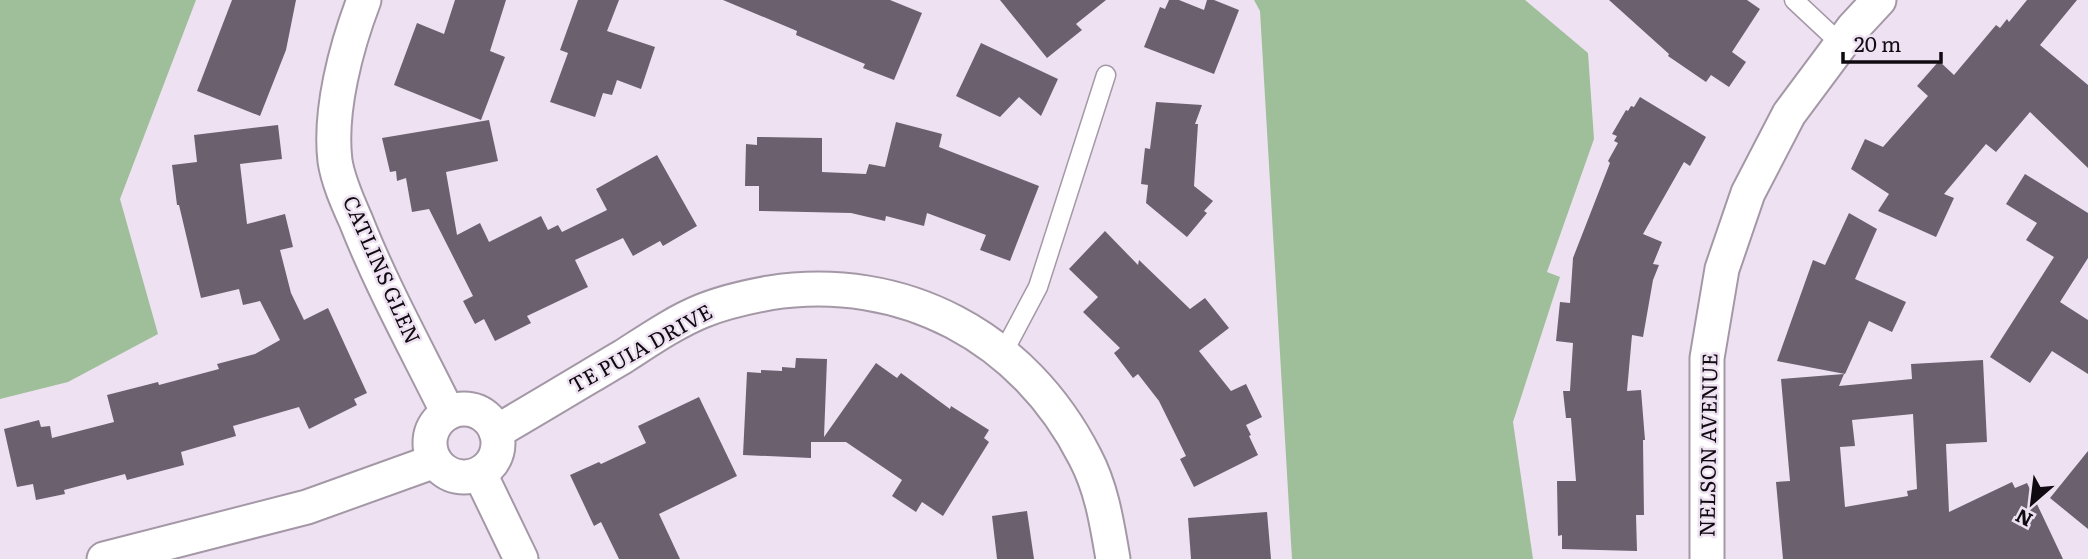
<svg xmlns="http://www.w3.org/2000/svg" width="2088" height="559" font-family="Literata,serif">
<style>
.forest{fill:#9ebf99}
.building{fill:#6b606e;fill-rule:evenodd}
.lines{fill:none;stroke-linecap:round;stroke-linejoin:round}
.service-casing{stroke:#a498a7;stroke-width:21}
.minor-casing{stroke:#a498a7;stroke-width:37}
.service{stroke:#fff;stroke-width:18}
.minor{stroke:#fff;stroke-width:33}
.labels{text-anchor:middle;stroke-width:5;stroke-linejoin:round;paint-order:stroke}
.street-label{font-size:21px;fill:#0f0b10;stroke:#eee2f2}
</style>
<rect width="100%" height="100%" fill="#eee2f2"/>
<!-- forest -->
<g class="forest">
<polygon points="0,0 196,0 120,199 158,334 68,382 0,399"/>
<polygon points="1254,0 1525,0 1588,53 1594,139 1547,272 1560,277 1513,422 1533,559 1292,559 1260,11"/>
</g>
<!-- building -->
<g class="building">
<polygon points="232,0 296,0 286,50 260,116 197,91"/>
<polygon points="455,0 506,0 490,51 505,57 481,120 394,85 417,23 444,34"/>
<polygon points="578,0 619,0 607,31 655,47 641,89 617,80 612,95 603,93 595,117 550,102 568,53 560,50"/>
<polygon points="723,0 890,0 922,13 894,80 863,68 865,64 796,35 797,31"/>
<polygon points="1000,0 1106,0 1076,24 1082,30 1047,58"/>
<polygon points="1169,0 1179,0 1204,10 1207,0 1214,0 1239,10 1214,74 1144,47 1160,7 1165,9"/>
<polygon points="1609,0 1747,0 1760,9 1732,52 1746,62 1729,87 1711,75 1706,82 1668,56 1669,54"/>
<polygon points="2027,0 2077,0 2040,45 2088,85 2088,168 2030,112 1996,152 1986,144 1944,194 1954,198 1936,237 1878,211 1889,194 1851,169 1865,139 1883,147 1928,96 1917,86 1939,61 1954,75 1996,25 2000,28 2007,19 2009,22"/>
<polygon points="981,43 1058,79 1041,116 1019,97 1000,117 956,96"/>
<polygon points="1640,97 1706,137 1690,166 1684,162 1643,234 1662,242 1653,264 1659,265 1653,280 1643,337 1632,335 1627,391 1641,390 1645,440 1643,440 1644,515 1636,515 1637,551 1562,549 1562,535 1558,536 1557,481 1576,481 1571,418 1566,418 1563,391 1570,391 1573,343 1556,341 1560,302 1570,303 1573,258 1610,163 1608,161 1618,143 1614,141 1617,136 1612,134 1626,110 1628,111 1631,106 1634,107"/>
<polygon points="1156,102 1202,105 1195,124 1198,124 1194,186 1213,201 1204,211 1207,213 1187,237 1146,203 1148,185 1141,184 1145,148 1150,149"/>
<polygon points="489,120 498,161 446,172 457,235 480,223 489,242 541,216 548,230 558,225 562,232 607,210 596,189 657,155 697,226 663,246 660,241 633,256 623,238 575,260 588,287 527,316 531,323 495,341 484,319 475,324 463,301 473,296 429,209 412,212 406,178 397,181 396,171 390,172 382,138"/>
<polygon points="896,122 942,134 939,147 1039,186 1010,261 980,250 986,235 927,213 924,226 886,216 885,221 851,213 759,211 759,186 745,186 746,144 757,145 757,137 822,138 822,172 866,174 869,164 885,167"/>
<polygon points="278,125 282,159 240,164 247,224 285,214 293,247 280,250 291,293 304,320 328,308 367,393 354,399 357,405 309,429 299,407 233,426 236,436 181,452 184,465 127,480 125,474 64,490 65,494 36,500 33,484 17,487 4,429 39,420 41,427 50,426 52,438 114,422 107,395 158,382 159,385 219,369 217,364 255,354 280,340 260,301 243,305 239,289 201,298 179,205 177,205 172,165 197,162 194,135"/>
<polygon points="2025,174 2088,213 2088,258 2060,302 2088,320 2088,374 2052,351 2030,383 1990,357 2054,257 2026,240 2037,223 2006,204"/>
<polygon points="1849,213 1877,229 1855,279 1906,302 1892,332 1869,321 1845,374 1777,361 1813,260 1825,265"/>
<polygon points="1105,231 1138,265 1139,260 1190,309 1205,298 1229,328 1199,351 1231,391 1246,384 1262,417 1246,425 1251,435 1249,436 1258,455 1194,487 1180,459 1186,456 1159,401 1138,374 1133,378 1114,353 1120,348 1083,312 1098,297 1069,269"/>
<polygon points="796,358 827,359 824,437 876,363 897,378 901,373 950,409 951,406 989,430 984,438 989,442 943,516 922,502 916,512 892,496 902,480 846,442 811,442 811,458 743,455 747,372 761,373 761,370 782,371 782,367 795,368"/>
<path d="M1983,360l4,82 -41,2 3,68 63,-30 3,6 12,-5 36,76h-280l-7,-77 14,-1 -9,-102 63,-5 -5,12 73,-7 -1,-15zM1913,414l4,75 -10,2 1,5 -63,11 -5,-60 15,-1 -3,-26z"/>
<polygon points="699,397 737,476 659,514 680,559 619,559 601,522 594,526 570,475 599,462 601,464 646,443 638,426"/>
<polygon points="2088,451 2088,529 2050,498"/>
<polygon points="1027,511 1034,559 997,559 992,516"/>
<polygon points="1267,512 1271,559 1191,559 1188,518"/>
</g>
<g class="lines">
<defs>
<g id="service">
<polyline points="1794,0 1841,44"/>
<polyline points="1003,353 1038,287 1106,75"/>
</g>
<g id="minor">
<path d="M364,0c-18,47 -35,111 -29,161 3,20 13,42 21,60 26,66 61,129 92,192"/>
<circle cx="464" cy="443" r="34"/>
<path d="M496,432c43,-25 86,-51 128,-76 25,-16 51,-34 78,-45 22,-9 45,-14 67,-18 134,-21 255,44 316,164 17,32 22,67 28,102"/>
<polyline points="480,474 521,559"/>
<polyline points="104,559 307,507 435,461"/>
<polyline points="1707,559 1707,358 1722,269 1748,193 1789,114 1853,28 1879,0"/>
</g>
</defs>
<!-- service casing -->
<use href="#service" class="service-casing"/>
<!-- minor casing -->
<use href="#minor" class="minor-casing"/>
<!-- service -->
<use href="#service" class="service"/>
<!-- minor -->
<use href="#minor" class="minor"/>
</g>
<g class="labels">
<!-- street labels -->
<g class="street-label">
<text transform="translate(381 270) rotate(66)" y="7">CATLINS GLEN</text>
<text transform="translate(641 349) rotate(-29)" y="7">TE PUIA DRIVE</text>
<text transform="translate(1709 445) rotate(-89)" y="7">NELSON AVENUE</text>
</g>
</g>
<!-- north arrow -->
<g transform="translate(2032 503) rotate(208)" stroke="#eee2f2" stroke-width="5" paint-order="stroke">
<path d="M0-5L12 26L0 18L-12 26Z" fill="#0f0b10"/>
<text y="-10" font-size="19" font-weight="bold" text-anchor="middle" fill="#0f0b10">N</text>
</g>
<!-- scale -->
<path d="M1843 52v10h98v-10" fill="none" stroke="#0f0b10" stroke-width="3.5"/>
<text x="1854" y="52" font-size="21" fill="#0f0b10" stroke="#eee2f2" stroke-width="5" paint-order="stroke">20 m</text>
</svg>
